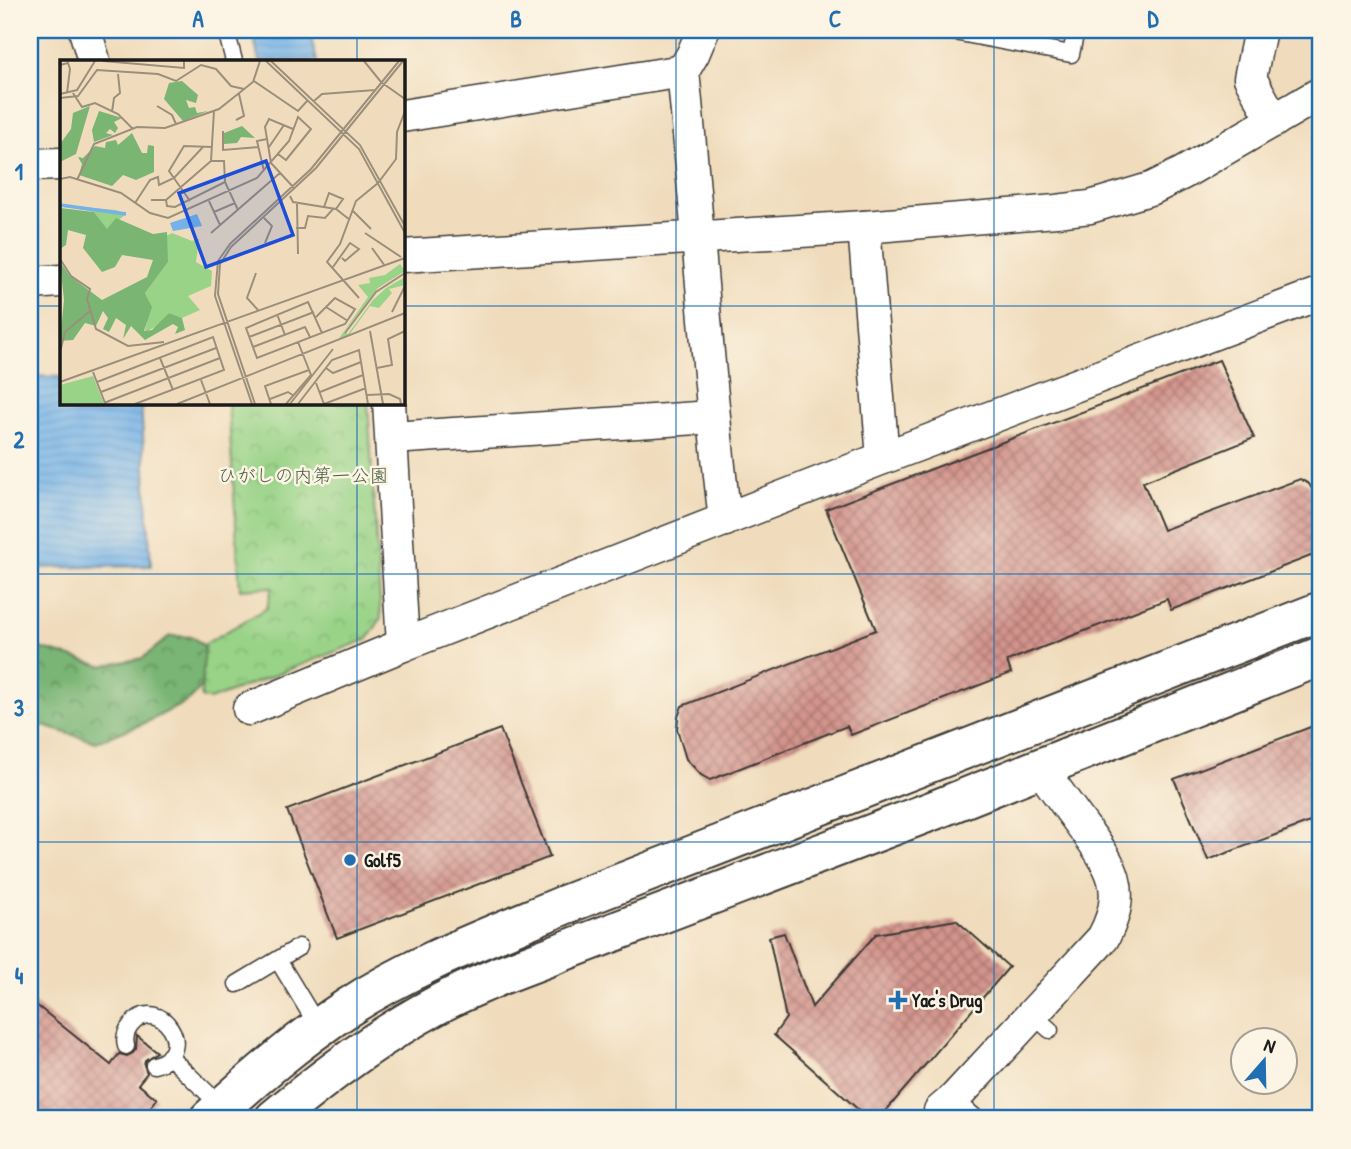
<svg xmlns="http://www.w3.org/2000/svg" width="1351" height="1149" font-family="'Patrick Hand','Klee One',sans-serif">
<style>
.forest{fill:url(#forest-crowns);stroke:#4b6848;stroke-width:2}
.park{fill:url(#park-crowns);stroke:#5a7852;stroke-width:2}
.water{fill:url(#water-rules);stroke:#486782;stroke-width:2}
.building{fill:url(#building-cross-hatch)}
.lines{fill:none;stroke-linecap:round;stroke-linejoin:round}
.service-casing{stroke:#3c3934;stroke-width:19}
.minor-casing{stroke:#3c3934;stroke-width:35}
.tertiary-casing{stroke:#3c3934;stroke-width:42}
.service{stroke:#fff;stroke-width:16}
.minor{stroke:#fff;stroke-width:32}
.tertiary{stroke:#fff;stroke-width:38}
.grid{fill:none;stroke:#1f6fb2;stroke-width:2;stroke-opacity:0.55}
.poi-dot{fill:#1f6fb2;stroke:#fcf5e5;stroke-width:2.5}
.labels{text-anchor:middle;stroke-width:5;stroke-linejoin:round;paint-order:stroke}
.park-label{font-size:19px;fill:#485c41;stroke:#fcf5e5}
.poi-label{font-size:19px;font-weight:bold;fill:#1c1c1c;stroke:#fcf5e5;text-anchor:start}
.inset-river{fill:none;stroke:#74b2e7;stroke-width:3.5}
.inset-road{fill:none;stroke:#9b8f7c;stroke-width:2}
.view{fill:#1d4ed8;fill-opacity:0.15;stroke:#1d4ed8;stroke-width:3.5}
.inset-edge{fill:none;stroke:#1c1c1c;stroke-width:3.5}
.neatline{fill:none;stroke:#1f6fb2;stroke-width:2.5}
.grid-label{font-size:23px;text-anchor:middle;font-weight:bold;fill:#1f6fb2}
</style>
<defs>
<pattern id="forest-crowns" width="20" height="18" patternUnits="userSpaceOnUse" patternTransform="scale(1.75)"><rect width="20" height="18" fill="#7ab574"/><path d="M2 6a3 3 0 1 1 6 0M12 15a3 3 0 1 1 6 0" fill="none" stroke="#63925e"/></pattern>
<pattern id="park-crowns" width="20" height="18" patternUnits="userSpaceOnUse" patternTransform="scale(1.75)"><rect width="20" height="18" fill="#99d387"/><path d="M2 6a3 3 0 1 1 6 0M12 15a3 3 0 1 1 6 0" fill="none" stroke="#83b574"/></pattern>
<pattern id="water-rules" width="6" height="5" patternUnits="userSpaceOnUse" patternTransform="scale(1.75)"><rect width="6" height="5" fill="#74b2e7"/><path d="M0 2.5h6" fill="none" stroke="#6498c6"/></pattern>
<pattern id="building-cross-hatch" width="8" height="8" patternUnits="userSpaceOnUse" patternTransform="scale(1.75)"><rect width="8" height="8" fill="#d3948c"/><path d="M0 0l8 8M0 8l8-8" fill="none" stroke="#aa7872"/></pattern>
</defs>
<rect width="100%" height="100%" fill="#fcf5e5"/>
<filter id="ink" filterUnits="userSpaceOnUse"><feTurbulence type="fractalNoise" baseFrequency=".0143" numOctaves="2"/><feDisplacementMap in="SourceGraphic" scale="14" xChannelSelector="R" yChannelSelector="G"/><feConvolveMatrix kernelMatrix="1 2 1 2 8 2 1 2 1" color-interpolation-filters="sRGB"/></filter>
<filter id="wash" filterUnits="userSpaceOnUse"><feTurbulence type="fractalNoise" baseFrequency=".00686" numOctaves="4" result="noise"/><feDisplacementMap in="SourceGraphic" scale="28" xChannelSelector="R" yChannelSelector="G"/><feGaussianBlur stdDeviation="1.57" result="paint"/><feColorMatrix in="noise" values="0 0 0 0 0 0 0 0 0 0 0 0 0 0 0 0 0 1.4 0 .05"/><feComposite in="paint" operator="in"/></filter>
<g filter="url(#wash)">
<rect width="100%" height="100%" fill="#f0dcbc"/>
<!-- forest -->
<polygon class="forest" points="170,636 193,637 211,652 205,682 190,700 147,722 96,742 30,722 30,645 102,666 143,658"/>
<!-- park -->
<polygon class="park" points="228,403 368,403 381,618 368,639 210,700 201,697 205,644 267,608 272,587 240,589"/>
<!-- water -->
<g class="water">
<polygon points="252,30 309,30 317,61 259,61"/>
<polygon points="30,376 61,377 61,402 141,403 151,566 30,568"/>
</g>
<g id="blocks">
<!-- building -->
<g class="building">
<polygon points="1219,360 1254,438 1143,482 1163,530 1300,479 1309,484 1321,503 1321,552 1171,610 1167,599 1007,661 1011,673 851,735 847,726 710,780 701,775 686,759 677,729 678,717 682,706 876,630 826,509"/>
<polygon points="1321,723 1321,818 1208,860 1174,779"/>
<polygon points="500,729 550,857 337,938 287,810"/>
<polygon points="956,920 1009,967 879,1119 869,1119 774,1035 786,1018 769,937 784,933 812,1007 876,934"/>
<polygon points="30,1000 111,1065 119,1054 127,1056 133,1053 136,1049 137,1036 157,1052 145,1060 144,1065 147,1073 138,1084 157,1099 141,1119 44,1119 30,1108"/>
</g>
</g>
</g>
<g filter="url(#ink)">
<use href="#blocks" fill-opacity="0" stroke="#3c3934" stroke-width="2"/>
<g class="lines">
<defs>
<g id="service">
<polyline points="226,30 234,61"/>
<polyline points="944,30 1071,54 1076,30"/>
<polyline points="278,960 319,1028"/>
<polyline points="237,984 299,947"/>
<polyline points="1032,1014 1050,1030"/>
<path d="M126,1046c-2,-8 0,-15 5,-21 28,-34 69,29 23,40"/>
<polyline points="169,1056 222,1107"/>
<polyline points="954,1099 977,1119"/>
</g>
<g id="minor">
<polyline points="85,30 94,61"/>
<path d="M703,30l-10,24 -10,17c15,149 24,299 42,449"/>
<polyline points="1260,30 1250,78 1274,121"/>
<polyline points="402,116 683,71"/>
<polyline points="30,165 61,164"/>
<polyline points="864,227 883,458"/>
<polyline points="402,256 864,227 1056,211 1090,207 1153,188 1183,173 1321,93"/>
<polyline points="30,283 61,281"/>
<polyline points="389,402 403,645"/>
<polyline points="392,438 713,417"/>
<polyline points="249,709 403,645 883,458 1321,293"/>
<path d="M940,1111l14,-12 149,-161c27,-49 8,-73 -22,-114 -14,-19 -28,-38 -42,-58"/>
</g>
<g id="tertiary">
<path d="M209,1119c44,-40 88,-78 138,-111 67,-44 143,-72 217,-103l757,-294"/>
<path d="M274,1119c51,-43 104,-83 163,-114 21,-12 43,-20 64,-30l436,-166 384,-153"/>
</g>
</defs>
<!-- service casing -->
<use href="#service" class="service-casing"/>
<!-- minor casing -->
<use href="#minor" class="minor-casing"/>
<!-- tertiary casing -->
<use href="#tertiary" class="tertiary-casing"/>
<!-- service -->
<use href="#service" class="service"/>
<!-- minor -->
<use href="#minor" class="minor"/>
<!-- tertiary -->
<use href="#tertiary" class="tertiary"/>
</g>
</g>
<!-- grid -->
<path class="grid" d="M357,30v31M676,30v1089M994,30v1089M30,306h31M402,306h919M357,402v717M30,574h1291M30,842h1291"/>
<!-- markers -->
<g class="poi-dot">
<circle cx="350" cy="860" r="7"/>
<path d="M894.5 989.5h7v7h7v7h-7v7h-7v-7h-7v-7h7z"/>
</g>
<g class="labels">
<!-- park labels -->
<g class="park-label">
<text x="303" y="482">ひがしの内第一公園</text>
</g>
<!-- poi labels -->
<g class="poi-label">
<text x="364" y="867">Golf5</text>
<text x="912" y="1007">Yac's Drug</text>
</g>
</g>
<!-- overview -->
<g transform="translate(60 60)">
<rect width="345" height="345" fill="#f0dcbc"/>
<path d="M0,145l56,5 10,4 -19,16 -13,-18zM112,173l20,8 7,-2 -3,23 16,9 -1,15 -23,10 12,14 -18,8 -13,-5 -8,11 -16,8 5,-29 -5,-10 23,-31 -4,-25zM340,204l5,7 -27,17 -34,44 4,2 25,-34 13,-12 19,-11v8l-16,4 3,4 -13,15 -9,-2 -21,29 -11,5 30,-43 -10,-12 12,-2 -1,-5 16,-3z" fill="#99d387"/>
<path d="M122,21l16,14 -2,8 -10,-3 3,8 6,-1 2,6 11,-2 -25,10 -19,-22 5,-16zM30,46l-14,48 -16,8v-18l11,-15 2,-16zM39,51l23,7 -8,4 4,6 -3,5 -5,-4 -4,4 7,2 -19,7 -2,-12zM182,66l13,12 -14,-1 -4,6 -13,1v-11zM72,73l10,20h5l1,-8 6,1v26l-18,8 -13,-5 -11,11 -33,-11 3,-11 -4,-7 5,1 12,-12 10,2 1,-6 10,-2 2,5zM0,148l34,4 13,17 9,-11 37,16 14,-2 1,30 -23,31 7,14 -8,24 8,-1 17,-17 13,5 3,12 -10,4 3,-7 -5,-3 -28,16 -14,-14 -8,13 3,-14 -10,-7 -7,14 -6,-3 5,-11 -5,-7 -7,15 -11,-3 -12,17 -13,1 4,-41 -4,-38 10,14 32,24 45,-23 6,-17 -31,-5 -7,12 -13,5 -19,-24 3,-13 -18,-5 -2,15 -6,4z" fill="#7ab574"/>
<path d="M33,316l11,28h-44v-19z" fill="#99d387"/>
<path d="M137,154l5,12 -29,5 -3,-8z" fill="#74b2e7"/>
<path class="inset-river" d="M0,145l66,9"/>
<path class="inset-road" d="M43,1l81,7v-7M206,1l93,88 46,84M211,1l89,84 45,81M304,1l17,21 24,17M0,5l8,-2 2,6 -3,24M194,21l44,30 10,-11M13,33l9,14 13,-4 23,11 15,15M0,34l17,-4 18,-29M0,38l18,-2 19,-26 61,4 18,7 25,-16 15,4 15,17 13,3M254,41l8,-7 53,-4M97,46l15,9 4,9M52,52l2,-14 6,-5 -2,-19M176,60l8,-4 -5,-22M233,69l-24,-10 -4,8 6,36 24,26M163,71v19l35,-3M209,87l15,-22M151,101l3,-50M204,111l-7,-30 10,-2M0,119l10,-2 51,16 29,20 18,5 89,-40 32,-37 9,-24 13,12 -25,31 -8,-6M17,120l17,-36 43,-17 28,1 54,-19 34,-27 7,-21M230,136l3,6 43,7 14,11M91,140h15l45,-39h13l1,21 13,28M106,140l1,6 8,1 50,-25M130,141l-21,-30 15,-25 28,1M149,141l11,24M75,143l15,-23 8,-3 1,8 15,-7 29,-31M237,143l1,51M264,147l5,-14 14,6 -7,10M293,151l18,18M154,152l21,-9M204,158l8,8 -7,17M236,168h9l3,-12 17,2 8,-9M151,173l69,-60M305,173l36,24M312,188l13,18M0,199l11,17 19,13 -3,10 9,30 32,17 36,-4M273,207l17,-24 9,6 -14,12 -3,-3M196,213l-9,25 11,12M299,238l-32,-36 13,-18 16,-43 22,-18 18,-24 1,-27 8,-21M266,247l22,14M332,252l13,-26M217,254l8,21M256,257l19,-19 20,11 -10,15 -88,34 -11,-30 62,-26 14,31M310,271l13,73M285,273l31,-41 29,-19M189,277l65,-25M193,287l52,-20 5,10M0,292l5,-20 26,-22M100,298l13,32M266,308l7,5 28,-11M317,308l15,-3 -4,-26 17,-8M33,312l12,31M141,320l9,24M0,322l345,-124M37,322l116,-45 11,33 -89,34M256,323l8,21M41,332l115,-44M260,332l43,-17M307,335l22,-1 11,5 1,5M210,339l18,-7 6,4M44,343l116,-45M117,344l228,-91M192,344l-37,-108 3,-35 12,-17 81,-75 88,-108M195,344l-37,-110 2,-30 11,-17 85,-79 87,-107M211,344l-6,-18 44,-16M226,344l25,-29 -13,-33M230,344l43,-55M238,344l34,-44 27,-10 9,54M264,344l42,-16"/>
<path class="view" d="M206,101l27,74 -87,32 -27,-74z"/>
<rect width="345" height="345" class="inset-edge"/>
</g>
<!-- margin -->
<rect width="1351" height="1149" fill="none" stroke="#fcf5e5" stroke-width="77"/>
<!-- north arrow -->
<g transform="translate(1264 1061) rotate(20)"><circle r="33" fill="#fcf5e5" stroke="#a29e95" stroke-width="2"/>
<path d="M0-5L12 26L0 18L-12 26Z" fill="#1f6fb2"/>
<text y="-10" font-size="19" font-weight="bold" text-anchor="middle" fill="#1c1c1c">N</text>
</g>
<rect x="38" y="38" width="1274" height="1072" class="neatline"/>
<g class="grid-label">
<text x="198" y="27">A</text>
<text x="516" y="27">B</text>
<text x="835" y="27">C</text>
<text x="1153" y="27">D</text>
<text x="19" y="180">1</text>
<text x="19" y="448">2</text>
<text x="19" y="716">3</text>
<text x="19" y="984">4</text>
</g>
</svg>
